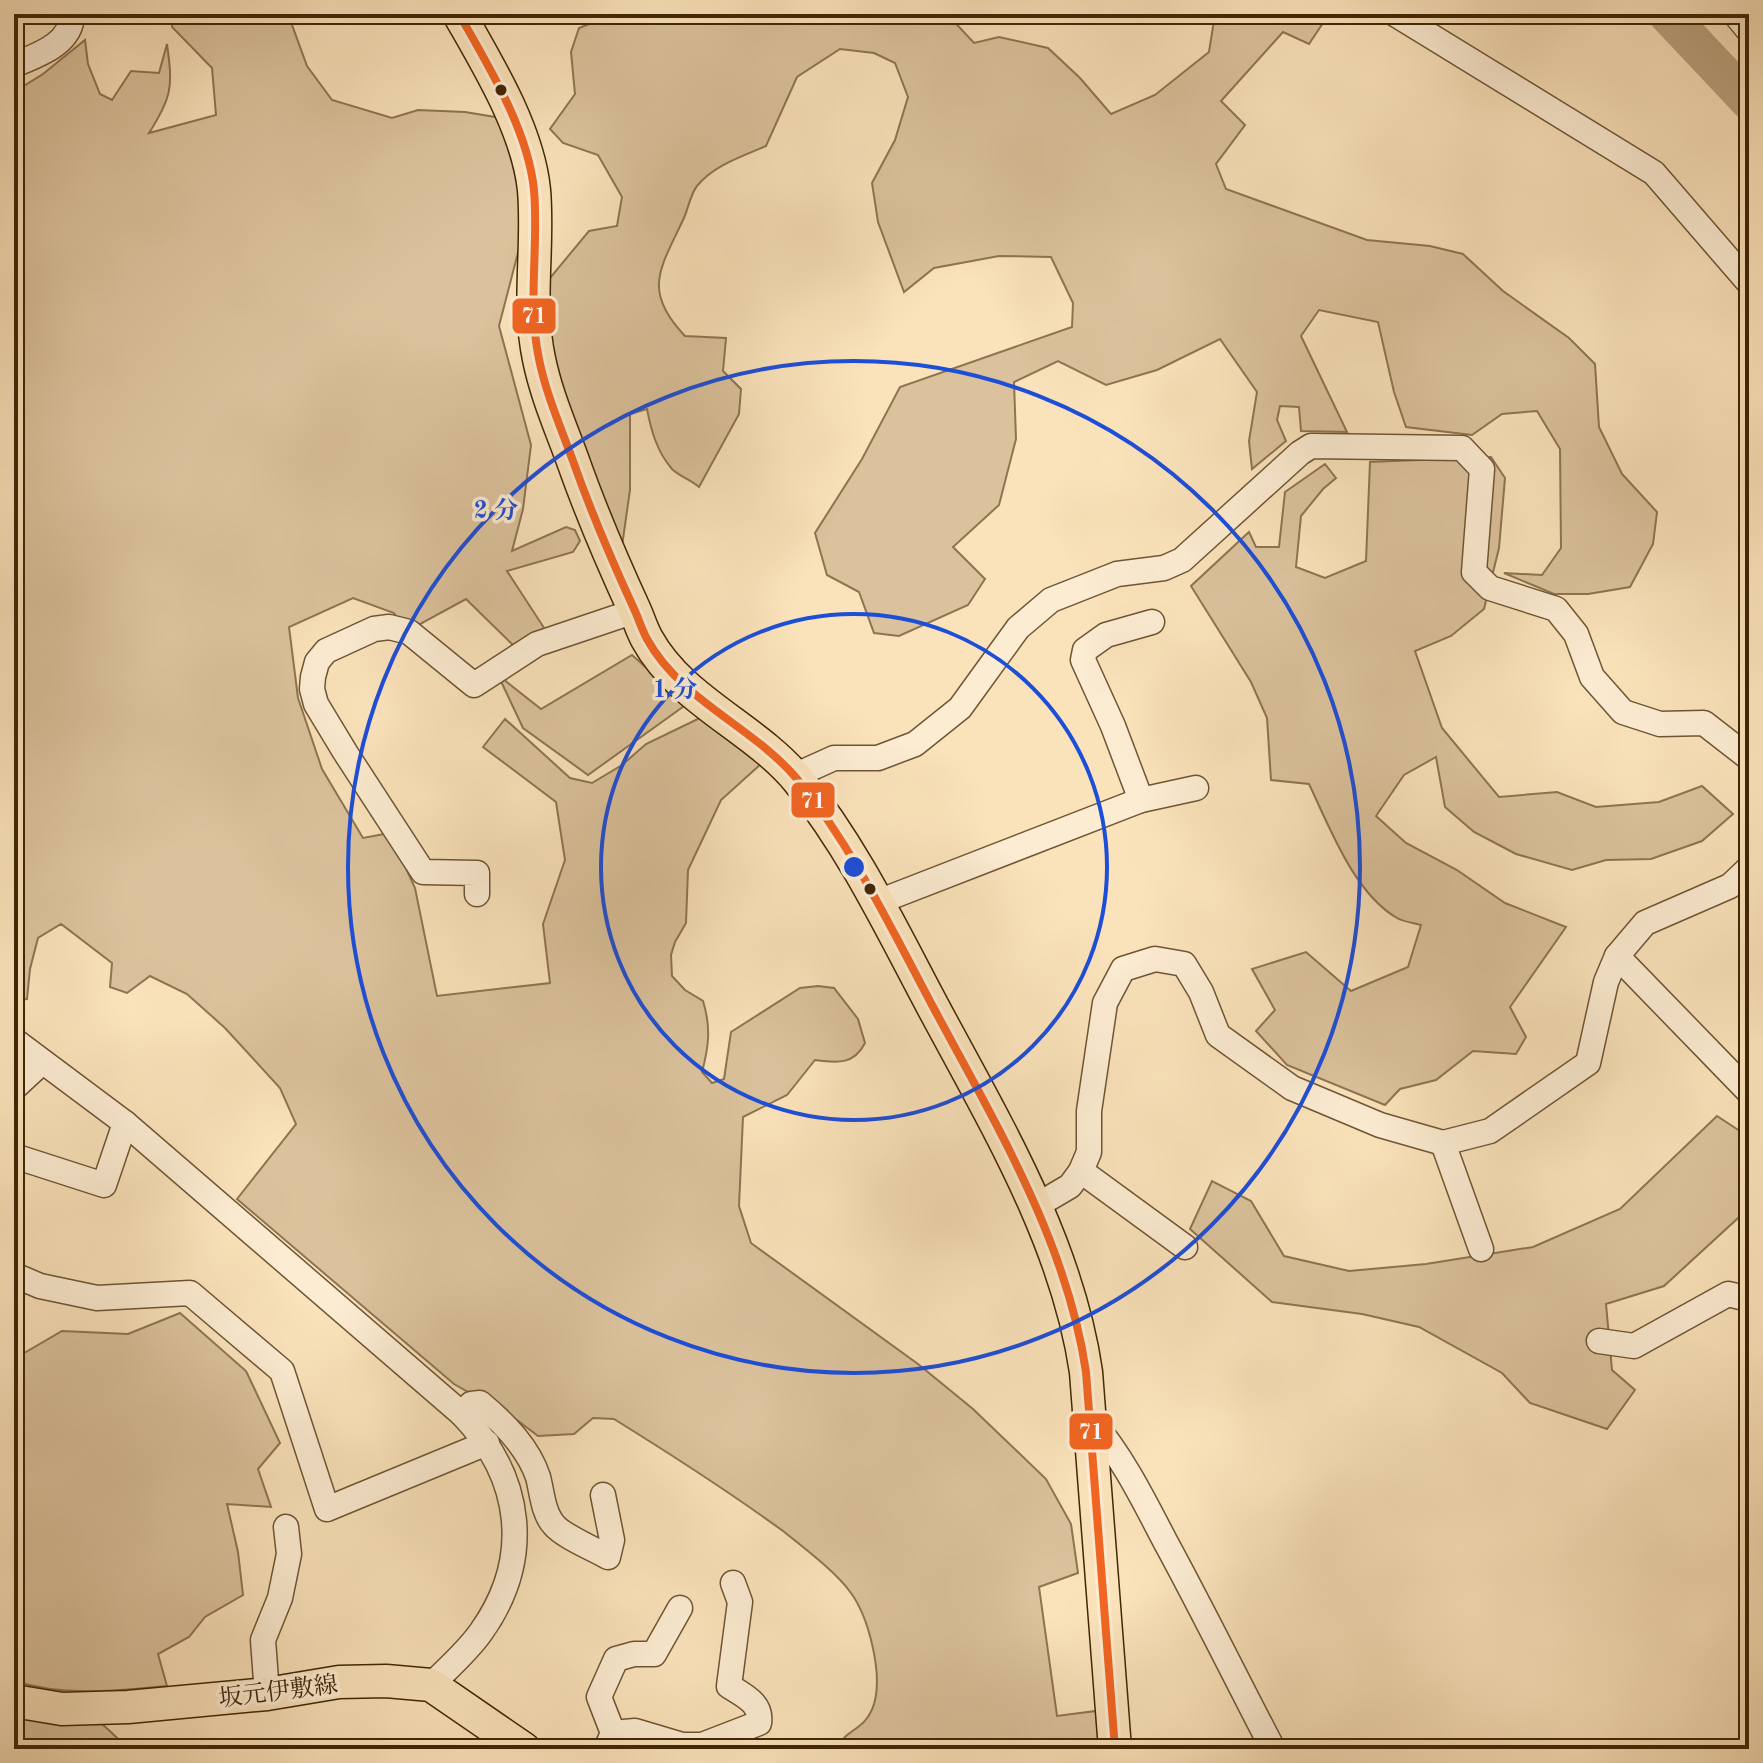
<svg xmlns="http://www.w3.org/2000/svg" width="1763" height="1763" font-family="'Old Standard TT','Noto Serif JP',serif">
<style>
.green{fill:#dbc29c;stroke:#8e7452;stroke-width:2}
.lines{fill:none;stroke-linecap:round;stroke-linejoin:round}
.river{stroke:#bba27d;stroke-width:38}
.minor-casing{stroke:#6f5534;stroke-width:27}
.major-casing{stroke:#412607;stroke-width:35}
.minor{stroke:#fcecd2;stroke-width:24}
.major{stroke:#fae2ba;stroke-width:32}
.bus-1-casing{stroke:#fcecd2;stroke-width:14}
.bus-1{stroke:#f26522;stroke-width:8}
.ring{fill:none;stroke:#1d4ed8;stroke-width:4}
.bus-dot{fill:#412607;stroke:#fcecd2;stroke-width:3}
.labels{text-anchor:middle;stroke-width:7;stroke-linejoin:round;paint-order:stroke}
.street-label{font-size:24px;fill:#412607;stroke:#fcecd2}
.centre{fill:#1d4ed8;stroke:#fcecd2;stroke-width:4}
.ring-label{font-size:24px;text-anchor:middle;font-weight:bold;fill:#1d4ed8;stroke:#fcecd2;stroke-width:7;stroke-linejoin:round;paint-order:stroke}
.line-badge{stroke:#fcecd2;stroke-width:3}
.badge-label{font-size:22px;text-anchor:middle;font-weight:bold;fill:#fff}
</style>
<rect width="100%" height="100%" fill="#fae2ba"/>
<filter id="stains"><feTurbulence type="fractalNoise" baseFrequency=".0025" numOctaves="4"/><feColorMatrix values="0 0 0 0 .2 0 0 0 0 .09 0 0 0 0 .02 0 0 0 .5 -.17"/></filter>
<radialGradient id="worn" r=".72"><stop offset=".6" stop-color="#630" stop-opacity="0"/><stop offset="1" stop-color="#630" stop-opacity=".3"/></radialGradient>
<!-- green -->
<g class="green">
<path d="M173,14h115l19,52 25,34 60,18 26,-8 47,2 36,6 22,68 -2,55 -22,85 32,119 -8,64 -11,42 54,-24 9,3 5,11 -7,11 -66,19 41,63 -31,15 -51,-50 -53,29 -11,-3 -8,-12 -41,-15 -64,29 9,71 24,71 41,69 27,-5 25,55 22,108 113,-13 -7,-59 22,-64 -9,-58 -73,-55 22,-28 65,59 22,5 30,-18 24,-21 56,-27 60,46 -41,37 -33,70 -2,53 -11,19 -4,13 1,21 13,14 18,11c8,26 6,45 -1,71l10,11 12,-4 7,-47 69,-44 18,-2 16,2 24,31 7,24c-11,22 -28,20 -50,17l-28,35 -44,22 -4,89 12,37 167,121 55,45 73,70 25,45 7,49 -39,14 18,129 39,-5 3,38h-263c11,-22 29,-17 38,-45 9,-30 -5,-86 -23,-111 -15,-21 -48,-46 -68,-62 -55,-40 -111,-76 -169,-112l-21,-1 -19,16 -36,2 -21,-16 -63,-36 -217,-185 59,-75 -16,-36 -55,-60 -38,-34 -37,-18 -23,17 -17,-6 2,-24 -51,-39 -23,14 -8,31 -3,30 -13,3v-910l29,-18 42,-34 3,24 12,30 12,6 19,-29 28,2 8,-29c6,43 5,53 -18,89l67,-18 -4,-47 -40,-41z"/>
<path d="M614,14h333l27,29 25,-6 49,11 32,30 31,36 44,-19 54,-43 6,-38h114l-20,30 -26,-12 -62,69 24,24 -29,39 10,25 141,51 63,6 33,8 40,37 66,47 26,26 4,63 23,47 35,38 -4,32 -23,43 -42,7h-34l-50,-21 38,2 19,-27 -1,-99 -23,-38 -35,3 -30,21 -66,-8 -12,-35 -16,-70 -59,-12 -18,26 46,96 -46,-1 -2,-24 -19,-1 -3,14 9,21 -34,28 -3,-28 8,-49 -37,-53 -63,31 -51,15 -48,-24 -44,21 2,57 -17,66 -46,42 32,32 -17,26 -69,31 -25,-3 -15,-41 -32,-17 -12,-42 47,-74 38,-72 172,-60 1,-24 -22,-46 -52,-1 -65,12 -30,24 -26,-70 -6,-39 23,-43 13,-43 -13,-34 -21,-10 -34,-4 -43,28 -31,69c-23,10 -52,19 -69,40 -7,9 -9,24 -14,34 -23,49 -41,71 2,116l41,2 -3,33 18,18 -2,25 -40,73c-8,-7 -20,-11 -27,-18 -15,-17 -21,-39 -25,-60l-17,5v76l-10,70 -66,-193 -9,-83 44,-53 28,-5 5,-29 -24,-42 -35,-12 -13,-14 25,-35 -4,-42 8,-24z"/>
<path d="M1491,457l14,21 -6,70 -15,61 -33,27 -36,15 27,77 57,69 58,-5 39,15 63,-5 43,-16 31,28 -31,27 -51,18 -45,1 -34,10 -56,-16 -42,-22 -29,-25 -9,-50 -32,18 -28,41 30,27 51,27 48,33 61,24 -56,80 16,30 -10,17 -43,-3 -37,29 -36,9 -15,16 -98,-40 -31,-34 19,-21 -23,-41 54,-17 45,39 57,-24 13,-42c-7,-2 -17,-3 -24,-7 -43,-25 -67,-90 -88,-134l-38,-4 -4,-62 -16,-36 -60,-96 58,-54 7,15h23l6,-55 40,-28 11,14 -13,11 -22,27 -5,51 29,11 41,-17 4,-99z"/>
<polygon points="632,655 687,704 588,775 523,728 498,675 541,709"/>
<polygon points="1717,1116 1749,1137 1749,1208 1664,1286 1606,1304 1612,1370 1635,1390 1607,1429 1530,1403 1502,1373 1419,1327 1362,1314 1272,1302 1190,1229 1212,1181 1251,1201 1284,1256 1349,1271 1426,1264 1533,1247 1620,1209"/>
<path d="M180,1313l66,58 34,72 -22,26 13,38 -44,-3 11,48 5,43 -38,22 -16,20 -31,17 9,32c-52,5 -102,11 -153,-5v-322l48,-28 66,3z"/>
<polygon points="14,1713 99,1721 129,1749 14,1749"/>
</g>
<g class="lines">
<!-- river -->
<polyline class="river" points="1667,14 1749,101"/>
<defs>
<g id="minor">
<polyline points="1395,14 1654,173 1749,283"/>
<polyline points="1735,14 1749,31"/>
<path d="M14,65c24,-10 58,-21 58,-51"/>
<polyline points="794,776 834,758 878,758 915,744 960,708 1018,628 1051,600 1117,574 1164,568 1182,560 1300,453 1311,446 1462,448 1482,469 1474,572 1490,588 1556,609 1576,634 1592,677 1623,712 1660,724 1704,723 1749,758"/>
<polyline points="1141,800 1113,726 1083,660 1085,650 1106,635 1152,622"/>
<polyline points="477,894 477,873 423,872 345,752 316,704 312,689 313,677 317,662 326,651 374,629 389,627 409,632 474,685 537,644 635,611"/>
<polyline points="878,902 1141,800 1196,788"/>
<polyline points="1617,956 1749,1092"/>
<path d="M14,1040l111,83 337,291c61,64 71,145 19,218 -14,20 -33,36 -50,53"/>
<polyline points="14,1088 41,1063"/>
<polyline points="1443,1143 1481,1249"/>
<polyline points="14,1156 104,1185 125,1123"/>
<polyline points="1081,1171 1185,1247"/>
<polyline points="1036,1206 1070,1186 1081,1171 1089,1152 1089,1111 1105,1003 1123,969 1155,959 1184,964 1201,992 1218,1035 1292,1088 1380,1125 1443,1143 1490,1131 1588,1063 1606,982 1617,956 1645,923 1730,886 1749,868"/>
<polyline points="14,1275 40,1286 97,1298 190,1293 282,1371 327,1509 487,1443"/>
<polyline points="1599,1341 1634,1346 1728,1294 1749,1299"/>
<path d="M462,1414l9,-10 9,-1c24,20 48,44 58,74 4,15 5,36 16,48 9,11 40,24 54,32l4,-17 -9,-45"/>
<path d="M1091,1420c32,38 51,77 74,121 37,68 72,139 108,208"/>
<polyline points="267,1694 263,1640 280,1598 289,1554 286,1527"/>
<polyline points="613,1733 599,1697 616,1659 634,1654 654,1654 680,1608"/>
<path d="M606,1749l7,-16 22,-2 47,14h20l57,-22c3,-20 -15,-27 -30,-37l11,-84 -7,-19"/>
</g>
<g id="major">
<path d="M459,14c29,51 69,116 75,176 5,56 -7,113 5,169 7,35 22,69 34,102 18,51 39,100 62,150 4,9 7,19 12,28 34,62 107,88 151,141 55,68 93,148 134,225 62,116 135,236 154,367l29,377"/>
<polyline points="14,1701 62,1709 128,1707 267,1694 339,1682 386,1681 431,1685 524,1749"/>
</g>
</defs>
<!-- minor casing -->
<use href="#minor" class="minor-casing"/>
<!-- major casing -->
<use href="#major" class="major-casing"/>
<!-- minor -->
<use href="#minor" class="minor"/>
<!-- major -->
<use href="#major" class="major"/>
<defs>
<path id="bus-1" d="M459,14c29,51 69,116 75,176 5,56 -7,113 5,169 7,35 22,69 34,102 18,51 39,100 62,150 4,9 7,19 12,28 34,62 107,88 151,141 55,68 93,148 134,225 62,116 135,236 154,367l29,377"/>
</defs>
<!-- bus-1 casing -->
<use href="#bus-1" class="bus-1-casing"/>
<!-- bus-1 -->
<use href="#bus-1" class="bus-1"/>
</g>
<!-- distance rings -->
<g class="ring">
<circle cx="854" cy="867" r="253"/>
<circle cx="854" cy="867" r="506"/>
</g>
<!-- markers -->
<g class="bus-dot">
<circle cx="501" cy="90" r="7"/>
<circle cx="870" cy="889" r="7"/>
</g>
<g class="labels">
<!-- street labels -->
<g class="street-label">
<text transform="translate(278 1691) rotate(-7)" y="8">坂元伊敷線</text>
</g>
</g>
<circle cx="854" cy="867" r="12" class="centre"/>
<g class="ring-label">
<text x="496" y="518">2 分</text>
<text x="675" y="697">1 分</text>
</g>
<g class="line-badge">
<rect x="511" y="297" width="46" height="38" rx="8" fill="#f26522"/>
<rect x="790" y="781" width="46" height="38" rx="8" fill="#f26522"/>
<rect x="1068" y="1412" width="46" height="39" rx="8" fill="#f26522"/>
</g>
<g class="badge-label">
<text x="534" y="323">71</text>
<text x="813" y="808">71</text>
<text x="1091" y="1439">71</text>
</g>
<!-- margin -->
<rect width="1763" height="1763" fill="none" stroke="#fae2ba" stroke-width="48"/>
<rect x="16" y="16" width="1731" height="1731" fill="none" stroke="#412607" stroke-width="4"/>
<rect x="24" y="24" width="1715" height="1715" fill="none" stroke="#412607" stroke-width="2"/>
<rect width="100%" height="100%" filter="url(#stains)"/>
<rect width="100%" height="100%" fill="url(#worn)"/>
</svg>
